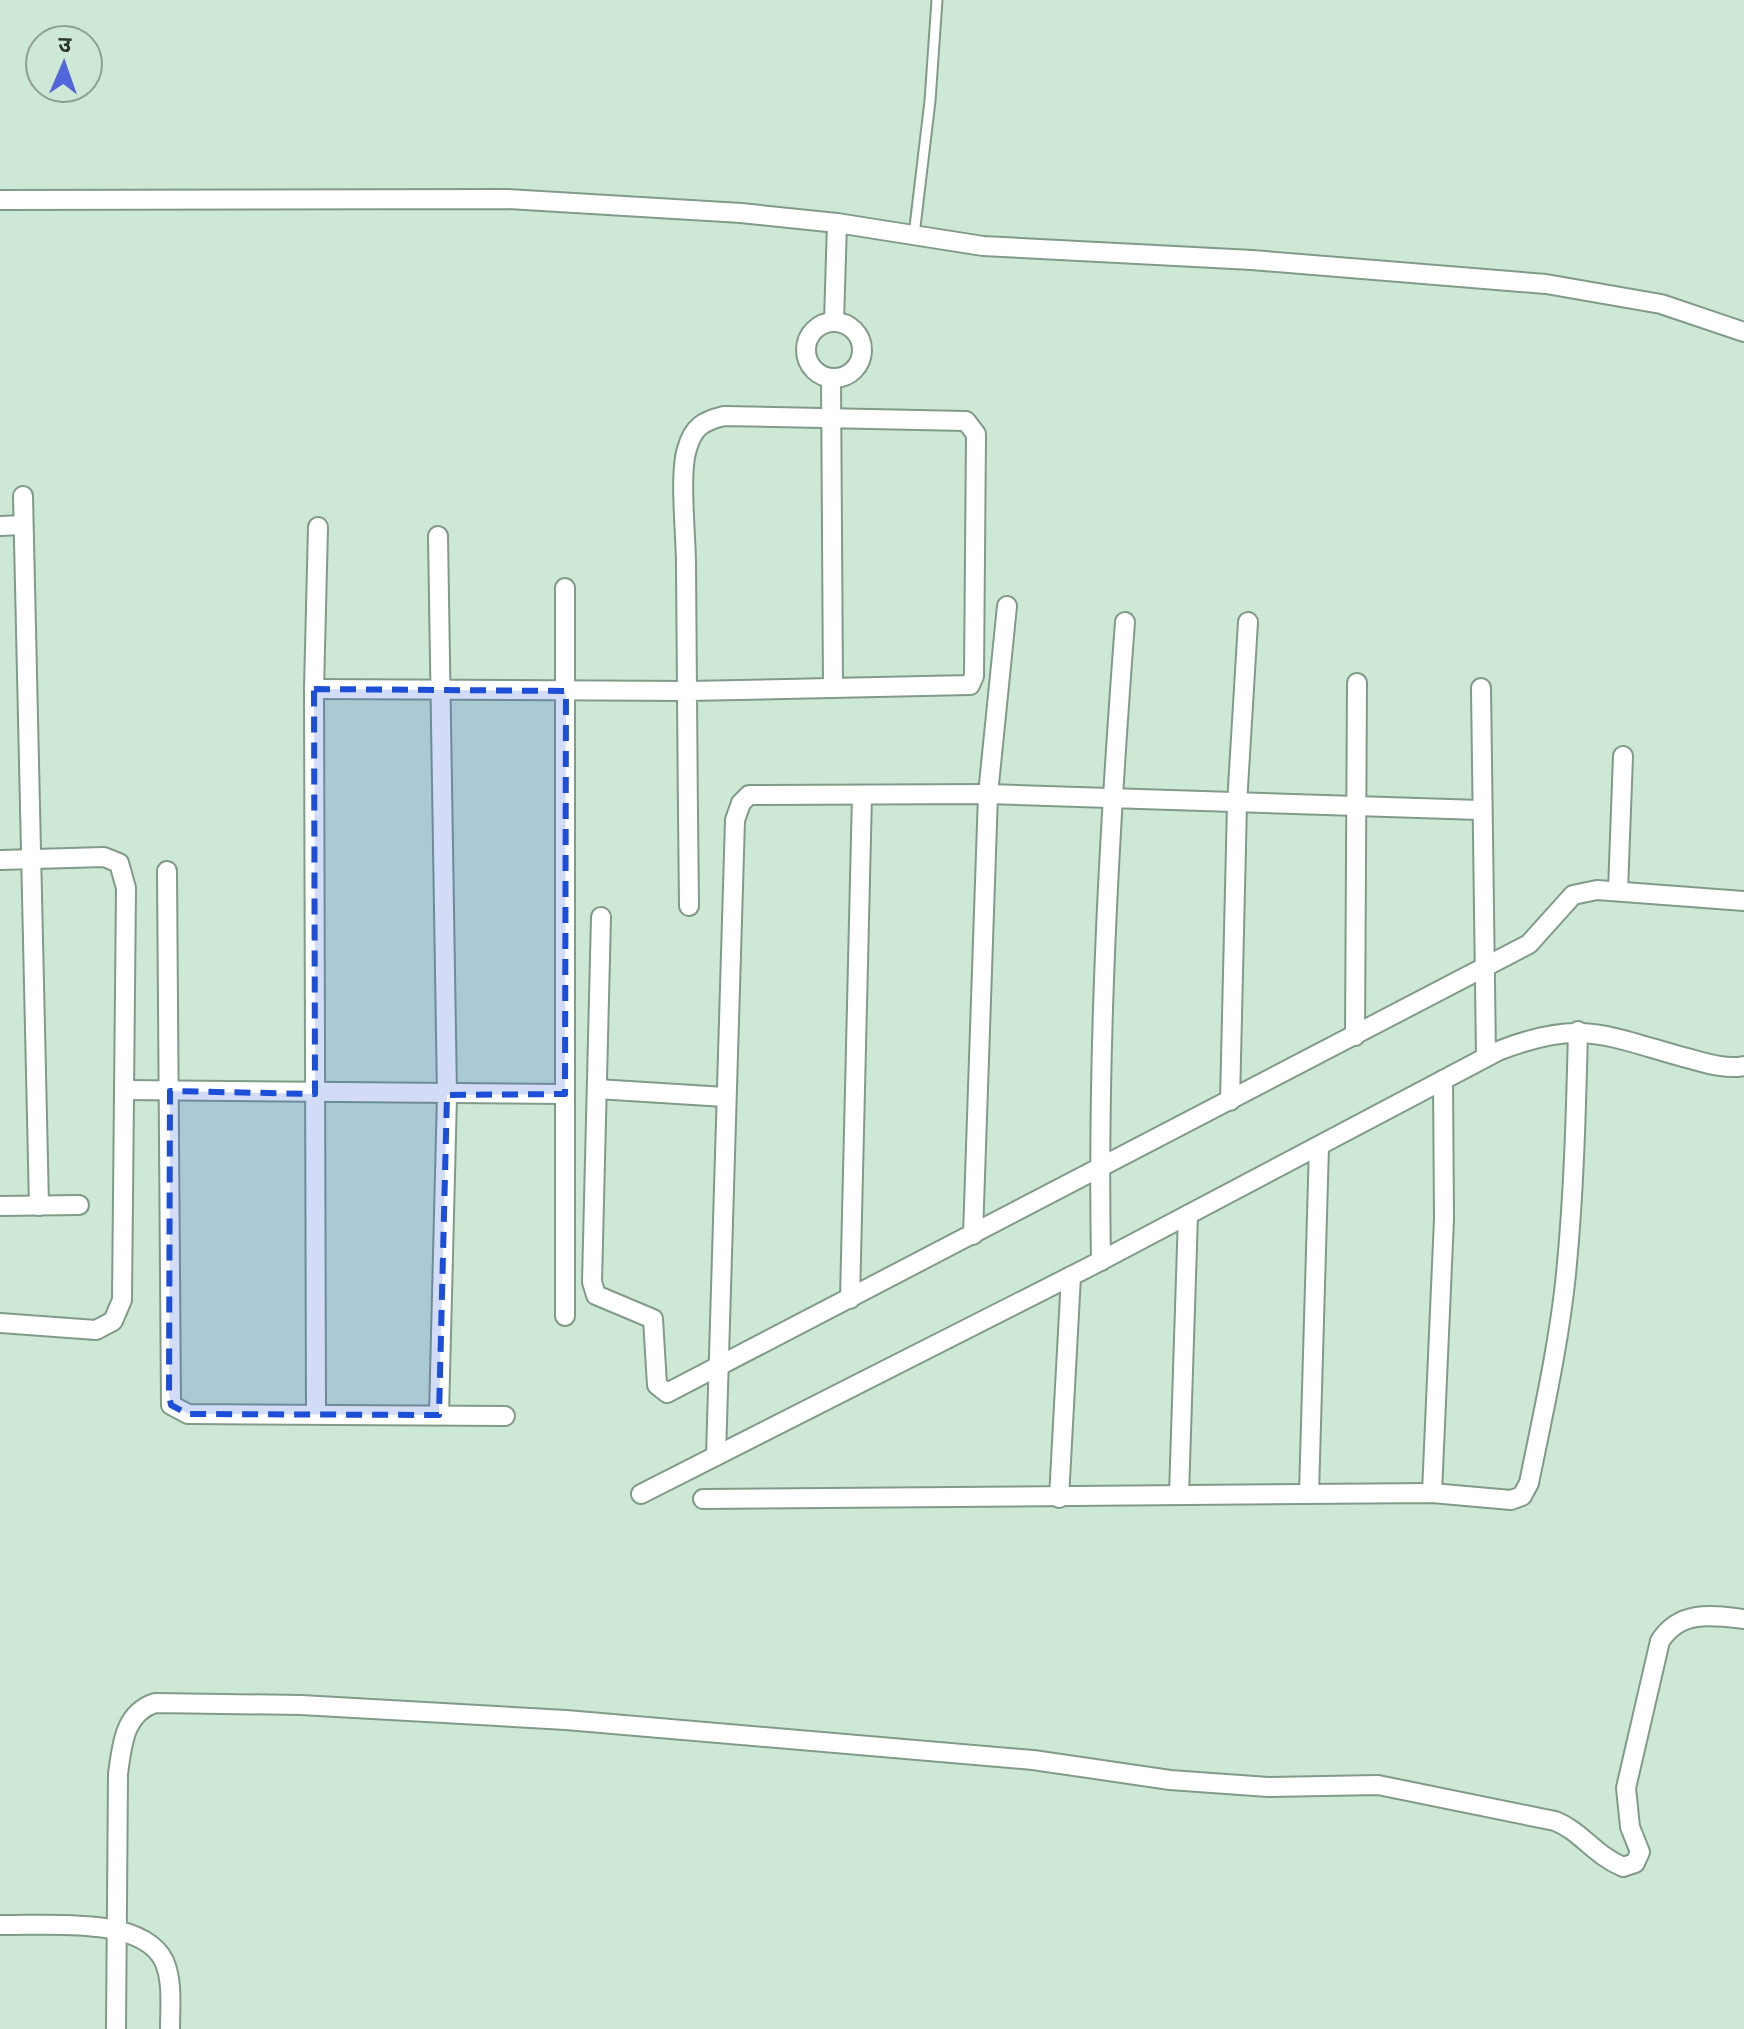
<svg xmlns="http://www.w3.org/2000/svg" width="1744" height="2029" font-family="'Zilla Slab','Noto Sans Devanagari',serif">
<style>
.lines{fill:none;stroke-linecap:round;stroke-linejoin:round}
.lane-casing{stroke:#819b89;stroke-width:13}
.street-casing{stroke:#819b89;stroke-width:22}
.lane{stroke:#fff;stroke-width:9}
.street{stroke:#fff;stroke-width:18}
.marked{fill:#1d4ed8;fill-opacity:0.2;stroke:#1d4ed8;stroke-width:6;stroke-dasharray:16 10;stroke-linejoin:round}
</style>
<rect width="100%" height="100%" fill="#cde8d5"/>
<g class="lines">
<defs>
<polyline id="lane" points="914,235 930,101 937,0"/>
<g id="street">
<polyline points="0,200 507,199 741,213 837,223 983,246 1252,260 1546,284 1661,304 1744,332"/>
<circle cx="834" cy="350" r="28"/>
<polyline points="834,322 837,223"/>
<polyline points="831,378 833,687"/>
<polyline points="23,496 39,1206"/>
<polyline points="0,526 23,525"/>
<polyline points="438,536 447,1095 439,1415"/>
<polyline points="565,588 565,1316"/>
<polyline points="1481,688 1486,1057"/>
<path d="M314,689l374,2 282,-6 4,-9 2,-242 -10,-13 -242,-5c-21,5 -31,11 -37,33 -8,24 -1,87 -1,115 0,114 2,228 3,342"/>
<polyline points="0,860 104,857 119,863 126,888 122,1300 113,1321 96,1330 0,1323"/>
<polyline points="167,871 171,1405 188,1414 505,1416"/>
<polyline points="1618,891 1623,756"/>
<polyline points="601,917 592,1282 596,1295 653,1319 657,1385 667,1393 1529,944 1573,895 1597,890 1744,901"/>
<polyline points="1355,1036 1357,683"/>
<polyline points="597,1089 725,1097"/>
<polyline points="124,1090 565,1094"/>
<polyline points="1230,1101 1237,804 1248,622"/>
<polyline points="0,1206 79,1205"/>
<polyline points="973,1235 988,794 1007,606"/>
<path d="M1101,1261c-4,-213 8,-427 24,-639"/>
<polyline points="850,1299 862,795"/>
<polyline points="316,1414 314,689 318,527"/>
<polyline points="716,1456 735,820 741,803 749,795 988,794 1480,810"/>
<polyline points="1432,1493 1444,1219 1443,1080"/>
<path d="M641,1494l446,-226 411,-217c81,-32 106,-16 185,6 20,5 41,13 61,9"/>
<polyline points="1309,1494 1319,1146"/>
<polyline points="1179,1495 1188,1215"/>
<polyline points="1059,1498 1071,1276"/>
<path d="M703,1499l729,-6 79,7 11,-4 7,-13c14,-69 30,-139 37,-209 8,-81 10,-162 12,-243"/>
<path d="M0,1925c43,1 142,-10 164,36 9,20 6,46 6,68"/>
<path d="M116,2029l2,-255c4,-29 6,-61 37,-71l146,2 265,15 467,40 137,20 98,7 110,-2 177,36c26,10 38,33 68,46l12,-4 5,-11 -10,-25 -4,-39 34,-147c20,-31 51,-26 84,-22"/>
</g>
</defs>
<!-- lane casing -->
<use href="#lane" class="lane-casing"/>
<!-- street casing -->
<use href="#street" class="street-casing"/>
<!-- lane -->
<use href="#lane" class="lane"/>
<!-- street -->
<use href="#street" class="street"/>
</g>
<!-- marked area -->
<path class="marked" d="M314,689l252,2 -1,403 -118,1 -8,320 -251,-1 -17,-9 -2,-10 1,-304 145,3z"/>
<!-- north arrow -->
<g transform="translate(64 64) rotate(2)"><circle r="38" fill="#cde8d5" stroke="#8ca192" stroke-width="2"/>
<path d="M0-6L14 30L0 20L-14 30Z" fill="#5265db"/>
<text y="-12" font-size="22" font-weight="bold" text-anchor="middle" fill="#2b362e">उ</text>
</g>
</svg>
